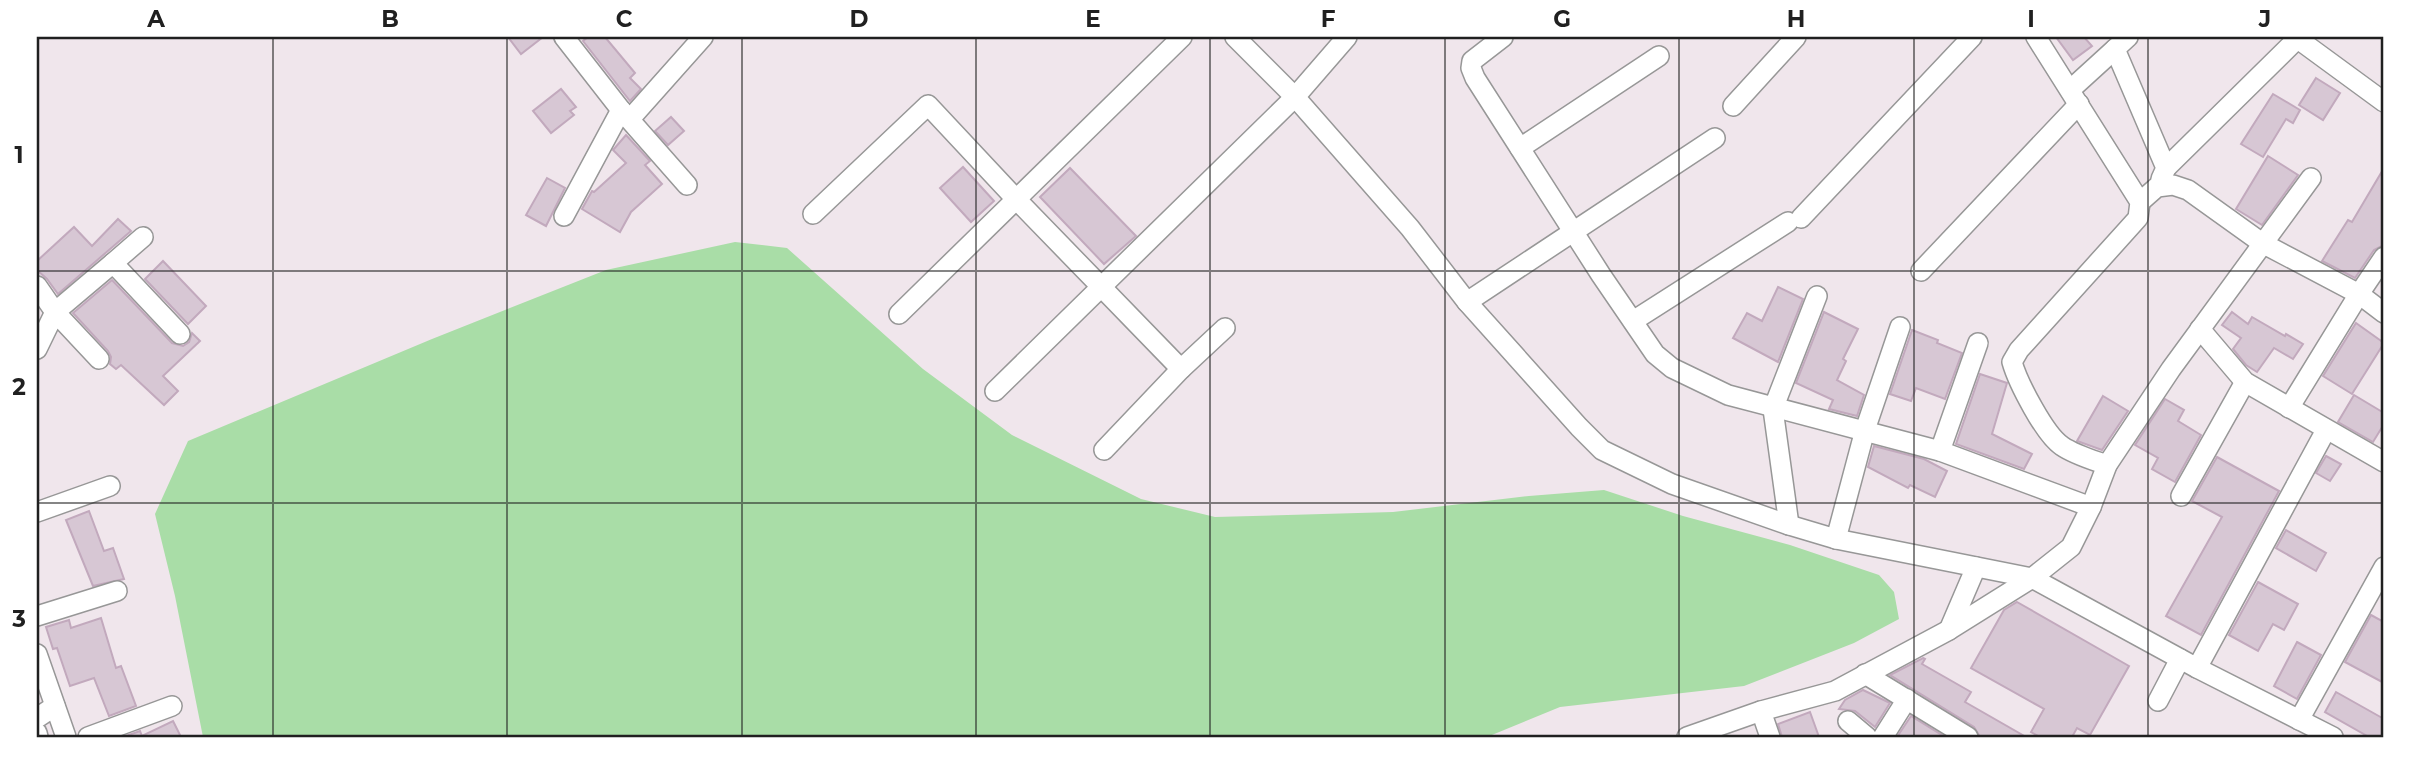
<svg xmlns="http://www.w3.org/2000/svg" width="2421" height="774" font-family="Montserrat,sans-serif">
<style>
.water{fill:#a9dda7}
.building{fill:#d7c7d4;stroke:#c2a9bd;stroke-width:2}
.lines{fill:none;stroke-linecap:round;stroke-linejoin:round}
.minor-casing{stroke:#979797;stroke-width:22}
.minor{stroke:#fff;stroke-width:19}
.grid{fill:none;stroke:#202020;stroke-width:2;stroke-opacity:0.55}
.neatline{fill:none;stroke:#202020;stroke-width:2.5}
.grid-label{font-size:23px;text-anchor:middle;font-weight:bold;fill:#202020}
</style>
<rect width="100%" height="100%" fill="#f0e6ec"/>
<!-- water -->
<polygon class="water" points="735,242 787,248 923,369 1012,435 1141,499 1215,517 1393,512 1529,496 1604,490 1683,516 1790,545 1879,575 1894,592 1899,619 1854,643 1744,686 1560,707 1487,737 203,737 175,596 155,514 188,441 432,339 606,270"/>
<!-- building -->
<g class="building">
<polygon points="508,37 543,37 521,54"/>
<polygon points="588,37 605,37 635,73 630,78 641,89 630,101 583,41"/>
<polygon points="2056,37 2084,37 2092,46 2073,60"/>
<polygon points="2316,78 2340,93 2323,120 2299,105"/>
<polygon points="561,89 576,107 570,111 574,115 551,133 533,111"/>
<polygon points="2273,94 2300,110 2293,123 2286,119 2263,157 2241,144"/>
<polygon points="671,117 684,131 668,145 655,131"/>
<polygon points="626,135 650,161 645,165 662,184 631,212 620,232 582,209 592,191 594,192 626,163 613,150"/>
<polygon points="2268,156 2298,175 2262,225 2236,209"/>
<polygon points="963,167 994,201 971,222 940,188"/>
<polygon points="1070,168 1136,236 1104,264 1040,197"/>
<polygon points="2384,168 2384,245 2374,250 2355,278 2322,261 2348,220 2352,222"/>
<polygon points="547,178 565,188 546,226 526,215"/>
<polygon points="118,219 131,231 58,294 47,279 37,270 37,261 74,227 92,246"/>
<polygon points="163,261 206,306 188,324 145,279"/>
<polygon points="112,280 172,343 183,346 189,342 192,333 200,341 163,376 178,391 164,405 121,365 116,369 110,364 111,357 108,351 73,313"/>
<polygon points="1778,287 1803,299 1778,362 1733,338 1747,313 1762,321"/>
<polygon points="1824,312 1858,329 1843,359 1846,361 1837,380 1864,395 1857,416 1829,409 1833,400 1796,383"/>
<polygon points="2232,312 2248,324 2252,317 2285,336 2286,334 2303,344 2293,359 2274,348 2257,372 2246,365 2233,349 2241,338 2222,325"/>
<polygon points="2356,323 2384,343 2352,394 2323,376"/>
<polygon points="1912,330 1938,340 1937,343 1962,353 1945,399 1916,388 1911,401 1890,394"/>
<polygon points="1980,374 2007,383 1992,434 2032,454 2024,469 1956,444"/>
<polygon points="2354,395 2384,413 2384,424 2373,442 2338,422"/>
<polygon points="2103,396 2128,411 2102,450 2077,441"/>
<polygon points="2165,399 2184,410 2178,421 2201,435 2175,482 2152,469 2158,458 2135,445"/>
<polygon points="1874,446 1924,459 1947,471 1935,497 1910,485 1908,488 1868,467"/>
<polygon points="2326,456 2341,464 2330,481 2316,473"/>
<polygon points="2217,457 2279,491 2201,635 2166,616 2222,517 2192,501"/>
<polygon points="89,511 104,551 113,548 124,579 93,586 66,520"/>
<polygon points="2286,530 2326,553 2316,571 2276,548"/>
<polygon points="2258,582 2298,604 2284,630 2273,624 2258,651 2229,635"/>
<polygon points="2017,602 2129,666 2090,735 2077,728 2072,737 2040,737 2031,732 2044,709 1971,668 2004,610"/>
<polygon points="2371,615 2384,622 2384,683 2345,662"/>
<polygon points="101,618 116,668 121,666 136,706 109,716 94,678 70,686 57,648 53,649 46,627 69,620 71,628"/>
<polygon points="2297,642 2321,655 2297,699 2274,686"/>
<polygon points="1923,658 1925,659 1922,664 1971,692 1965,702 2026,737 1980,737 1974,727 1890,675"/>
<polygon points="1863,690 1890,703 1875,727 1855,711 1839,709 1845,700"/>
<polygon points="2336,692 2384,719 2384,737 2369,737 2325,712"/>
<polygon points="1810,712 1819,737 1782,737 1778,724"/>
<polygon points="1911,716 1945,737 1897,737"/>
<polygon points="173,721 181,737 123,737 140,731 142,736"/>
</g>
<g class="lines">
<defs>
<g id="minor">
<polyline points="564,37 621,110 687,185"/>
<polyline points="1235,37 1295,97 1410,228 1467,302 1579,427 1602,450 1672,484 1789,525 1836,539 2032,578 2197,668 2333,737"/>
<polyline points="1503,37 1472,61 1471,68 1475,78 1601,275 1655,354 1672,368 1728,395 1940,451 2091,507"/>
<path d="M2036,37l104,165 -2,16 -119,132 -7,12c6,21 33,73 50,84 13,9 31,14 45,19"/>
<polyline points="2128,37 2115,49 2166,168 2161,179"/>
<polyline points="2298,39 2384,102"/>
<polyline points="2070,90 2115,49"/>
<polyline points="1733,106 1796,37"/>
<polyline points="630,119 703,37"/>
<polyline points="1520,148 1659,56"/>
<polyline points="2166,168 2299,37"/>
<polyline points="2140,202 2157,187 2173,185 2188,190 2262,243 2359,294 2384,313"/>
<polyline points="813,214 928,105 1015,198 1181,369"/>
<polyline points="564,216 621,110"/>
<polyline points="1801,218 1972,37"/>
<polyline points="113,263 143,237"/>
<polyline points="1921,271 2079,104"/>
<polyline points="37,286 55,312 113,263 180,334"/>
<polyline points="1467,302 1715,138"/>
<polyline points="899,314 1182,37"/>
<polyline points="1633,321 1788,222"/>
<polyline points="2200,329 2245,382 2384,462"/>
<polyline points="37,349 55,312 99,359"/>
<polyline points="995,391 1295,97 1347,37"/>
<polyline points="2289,408 2359,294 2384,257"/>
<polyline points="1104,450 1181,369 1225,328"/>
<polyline points="1940,451 1978,343"/>
<polyline points="2181,496 2245,382"/>
<polyline points="37,512 110,486"/>
<polyline points="1789,525 1773,409 1817,296"/>
<polyline points="1836,539 1865,430 1900,327"/>
<polyline points="37,616 117,591"/>
<polyline points="1949,630 1976,567"/>
<polyline points="37,654 66,737"/>
<polyline points="2197,668 2326,430"/>
<polyline points="1865,674 1968,737"/>
<polyline points="2158,701 2180,659"/>
<polyline points="1761,711 1770,737"/>
<polyline points="37,718 55,706"/>
<polyline points="2299,720 2384,567"/>
<polyline points="1848,721 1867,737"/>
<polyline points="37,733 38,737"/>
<polyline points="88,737 172,706"/>
<polyline points="1687,737 1761,711 1835,691 1949,630 2032,578 2071,547 2091,507 2107,465 2171,369 2311,178"/>
<polyline points="1883,737 1907,699"/>
</g>
</defs>
<!-- minor casing -->
<use href="#minor" class="minor-casing"/>
<!-- minor -->
<use href="#minor" class="minor"/>
</g>
<!-- grid -->
<path class="grid" d="M273,37v700M507,37v700M742,37v700M976,37v700M1210,37v700M1445,37v700M1679,37v700M1914,37v700M2148,37v700M37,271h2347M37,503h2347"/>
<!-- border -->
<rect width="2421" height="774" fill="none" stroke="#ffffff" stroke-width="77"/>
<rect x="38" y="38" width="2344" height="698" class="neatline"/>
<g class="grid-label">
<text x="156" y="27">A</text>
<text x="390" y="27">B</text>
<text x="624" y="27">C</text>
<text x="859" y="27">D</text>
<text x="1093" y="27">E</text>
<text x="1328" y="27">F</text>
<text x="1562" y="27">G</text>
<text x="1796" y="27">H</text>
<text x="2031" y="27">I</text>
<text x="2265" y="27">J</text>
<text x="19" y="163">1</text>
<text x="19" y="395">2</text>
<text x="19" y="627">3</text>
</g>
</svg>
